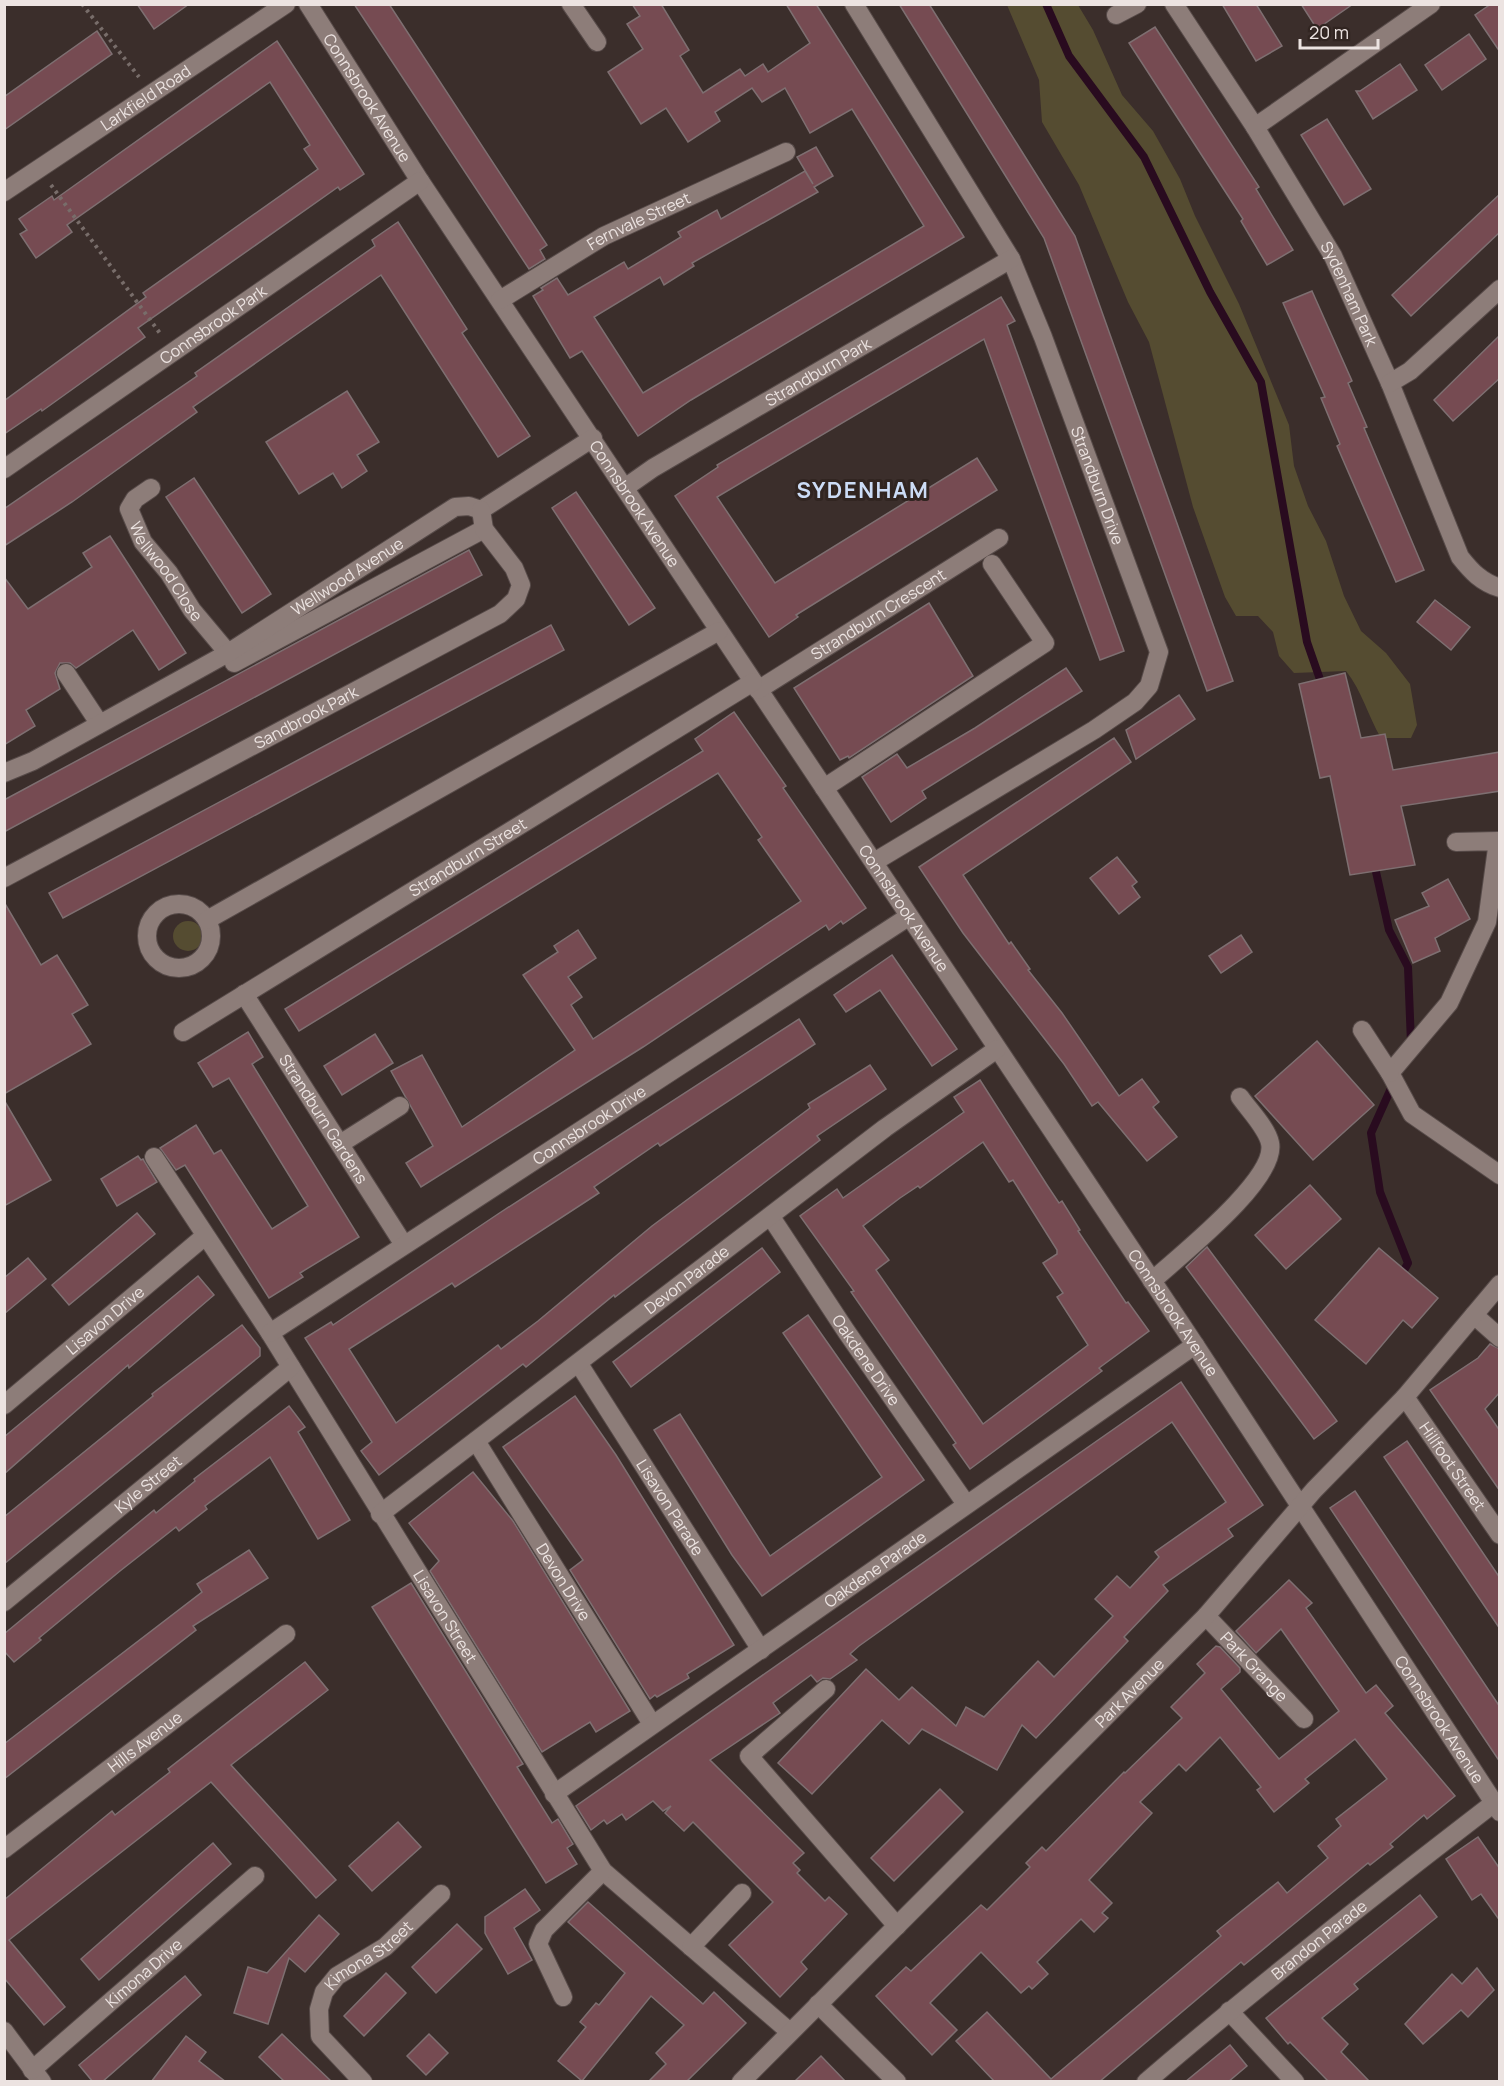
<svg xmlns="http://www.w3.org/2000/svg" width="1504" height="2086" font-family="Manrope,sans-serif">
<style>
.green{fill:#554c31}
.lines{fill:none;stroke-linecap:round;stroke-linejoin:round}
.stream{stroke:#290b1f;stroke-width:8}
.building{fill:#764b52;stroke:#7e6f71;stroke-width:1.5;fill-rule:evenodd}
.minor-casing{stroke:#574b49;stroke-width:20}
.path{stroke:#786d6a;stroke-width:4;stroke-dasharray:3 4.5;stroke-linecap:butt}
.minor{stroke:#8d7d79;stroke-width:18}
.labels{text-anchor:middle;stroke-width:6;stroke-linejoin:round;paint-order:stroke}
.street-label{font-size:16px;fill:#ece3e1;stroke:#312521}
.district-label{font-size:22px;font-weight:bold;letter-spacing:1.5px;fill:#ccdcf6;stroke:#312521}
</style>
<rect width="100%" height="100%" fill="#3b2e2b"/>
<!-- green -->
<g class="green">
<path d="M1007,5h71l15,25 29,65 31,36 27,48 15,37 44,88 50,121 5,41 14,40 18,35 18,55 17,35 25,22 24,31 7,41 -6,13h-30c-13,-22 -19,-47 -35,-67l-52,2 -15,-17 -6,-24 -15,-16h-22l-11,-19 -32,-90 -44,-165 -21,-40 -49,-117 -37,-63 -3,-42z"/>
<circle cx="188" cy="936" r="15"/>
</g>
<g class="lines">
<!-- stream -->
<g class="stream">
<polyline points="1046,4 1069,56 1144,157 1210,292 1261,382 1307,642 1323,688"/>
<polyline points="1374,863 1389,930 1408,967 1411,1043"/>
<polyline points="1393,1084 1371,1133 1380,1192 1408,1263 1400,1278"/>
</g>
</g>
<!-- building -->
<g class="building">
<polygon points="137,4 189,4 154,29"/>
<polygon points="354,4 389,4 547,245 540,250 545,259 529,269"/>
<polygon points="632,4 661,4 689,50 680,56 703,93 740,69 745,76 763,64 768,72 810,43 786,4 816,4 964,237 691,400 638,436 582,351 570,358 533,296 543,290 541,288 557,278 568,295 624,262 628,269 681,237 678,232 717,210 721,219 805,171 813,184 797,157 816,147 833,176 814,187 818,192 692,263 694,266 664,285 660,277 594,317 643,393 924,226 852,109 810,133 785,88 762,102 752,88 715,112 720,121 688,142 666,108 641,124 608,72 643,49 627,24 640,16"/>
<polygon points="899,4 929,4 1075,236 1233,681 1207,691 1044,238"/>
<polygon points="1222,4 1256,4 1282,46 1256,61"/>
<polygon points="1301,4 1353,4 1317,29"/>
<polygon points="1491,4 1500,4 1500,52 1475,15"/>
<polygon points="1155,27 1259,187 1256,189 1293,250 1267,265 1241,221 1243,219 1129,43"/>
<polygon points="97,31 112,54 4,130 4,97"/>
<polygon points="1469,34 1486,59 1442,90 1425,65"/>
<polygon points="277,41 364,174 340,190 338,187 138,328 145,337 42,411 41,409 4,434 4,401 146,297 143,293 318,169 304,149 310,145 270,82 67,225 72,232 36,258 20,234 27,230 19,219 52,196 54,200"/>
<polygon points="1400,64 1417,90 1373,119 1356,91 1360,91"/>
<polygon points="1327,119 1371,189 1344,205 1301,135"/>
<polygon points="1500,194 1500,232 1411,316 1392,295"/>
<polygon points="398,222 467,329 462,333 530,436 498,457 381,275 193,407 197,412 72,502 4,546 4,509 197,376 195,373 375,246 372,240"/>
<polygon points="1312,291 1352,381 1348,383 1367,427 1364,428 1424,570 1396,582 1337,446 1340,444 1321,398 1325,397 1283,303"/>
<polygon points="1001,297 1015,321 1007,325 1124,651 1100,660 984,339 717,497 775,583 977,458 997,490 796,615 798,617 769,637 675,496 718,467 717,465"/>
<polygon points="1500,335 1500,378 1453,421 1434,400"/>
<polygon points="347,391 379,442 357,455 367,471 342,488 333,473 299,494 266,442"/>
<polygon points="194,478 271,594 242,613 166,497"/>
<polygon points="576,492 655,608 629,625 552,508"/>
<polygon points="110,536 186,653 159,670 133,630 76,668 70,663 60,663 55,673 60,689 26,710 35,726 4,745 4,577 28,609 92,567 83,553"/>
<polygon points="469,550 482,575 4,832 4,800"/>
<polygon points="1435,600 1470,627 1451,650 1417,622"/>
<polygon points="929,603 973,676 849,758 848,756 840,760 794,688"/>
<polygon points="551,625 564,650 63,918 49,893"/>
<polygon points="1066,668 1082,691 922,791 926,798 891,822 862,777 897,754 907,768 975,728"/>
<polygon points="1345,673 1361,738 1385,734 1393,770 1500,752 1500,791 1401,806 1415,865 1350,875 1330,776 1320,778 1299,684"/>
<polygon points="1179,695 1195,719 1136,759 1126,730"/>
<polygon points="734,712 786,786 783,788 866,908 843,924 841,921 829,930 826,925 643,1047 421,1187 406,1163 433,1146 391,1071 422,1055 462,1127 575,1050 523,975 558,952 554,946 578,930 596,958 568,977 582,997 571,1005 593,1039 801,901 758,840 762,837 718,773 299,1031 285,1009 703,751 695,739"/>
<polygon points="1114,738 1131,762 963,875 1009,944 1011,942 1030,969 1028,970 1062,1013 1119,1096 1142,1079 1159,1102 1153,1107 1177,1137 1147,1161 1098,1102 1092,1106 1064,1064 963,933 919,867"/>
<polygon points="1117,857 1137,882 1132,886 1140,897 1119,914 1090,878"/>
<polygon points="1448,879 1470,919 1435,938 1440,951 1413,963 1395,920 1429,906 1422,893"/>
<polygon points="4,902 41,965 57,955 88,1005 72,1014 91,1044 4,1094"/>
<polygon points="1241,935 1252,952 1221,973 1209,956"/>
<polygon points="892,955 957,1049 932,1066 880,990 846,1012 834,995"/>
<polygon points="799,1019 815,1044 660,1146 658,1143 594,1187 599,1193 455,1287 452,1283 349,1349 396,1423 498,1345 501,1349 538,1321 652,1226 810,1108 808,1104 870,1065 886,1089 817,1136 820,1140 615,1297 614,1295 526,1367 523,1364 379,1475 361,1451 372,1442 305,1338 331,1322 333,1325 498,1214"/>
<polygon points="248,1032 263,1057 252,1064 359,1237 300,1273 303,1277 269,1298 185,1165 176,1170 160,1148 196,1125 214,1154 221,1150 272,1229 308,1206 229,1078 213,1087 198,1063"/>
<polygon points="375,1034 393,1063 342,1095 324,1066"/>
<polygon points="1317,1041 1374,1105 1313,1160 1255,1096"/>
<path d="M980,1080l67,105 12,18 3,-2 18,29 -2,1 48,72 2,-1 21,29 -50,37 3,3 -132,98 -17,-24 3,-2 -105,-151 3,-1 -54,-75 37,-27 6,9 121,-86 -10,-15zM983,1142l26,40 4,-2 44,70v4l-14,9 20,30 -6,4 31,48 -105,79 -107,-154 13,-10 -26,-34 37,-28 18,-12 2,2z"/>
<polygon points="4,1100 51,1180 4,1206"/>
<polygon points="138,1156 141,1160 143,1159 157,1182 117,1206 101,1179"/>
<polygon points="1310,1185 1341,1219 1286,1269 1255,1235"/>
<polygon points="137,1213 155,1234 69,1305 52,1285"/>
<polygon points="1207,1247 1337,1421 1314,1439 1186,1267"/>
<polygon points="762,1248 780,1272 631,1387 613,1362"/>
<polygon points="1379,1248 1438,1298 1412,1328 1403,1320 1366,1364 1315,1320"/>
<polygon points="28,1258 46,1279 4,1314 4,1278"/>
<polygon points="198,1276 214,1295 129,1368 128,1365 4,1474 4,1437"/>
<polygon points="808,1315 924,1480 762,1596 732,1555 654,1430 680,1414 770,1556 882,1477 783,1333"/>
<polygon points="242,1325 260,1348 260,1356 4,1564 4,1517 153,1396 152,1394"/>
<polygon points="1490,1344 1500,1349 1500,1392 1485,1409 1500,1431 1500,1491 1430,1390 1478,1358"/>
<polygon points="1181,1382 1263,1505 1228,1529 1233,1536 1163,1585 1168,1591 1124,1637 1128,1641 1036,1738 1022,1725 997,1770 922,1729 909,1744 882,1720 812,1794 778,1763 866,1669 899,1700 912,1687 956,1726 966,1707 984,1717 1038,1661 1054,1677 1113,1616 1095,1599 1117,1576 1130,1588 1159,1557 1155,1552 1226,1502 1172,1422 859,1646 850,1654 857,1660 830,1679 823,1678 817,1682 811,1675 773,1703 780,1713 710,1760 804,1853 793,1863 800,1870 797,1873 825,1901 829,1897 847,1914 801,1962 807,1969 780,1997 729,1945 773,1902 693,1822 684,1831 665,1813 671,1806 663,1811 653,1801 626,1820 622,1814 607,1824 604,1820 591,1830 576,1806"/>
<polygon points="575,1396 616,1455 734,1645 687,1674 689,1678 657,1697 655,1695 650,1699 570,1570 583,1560 503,1447"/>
<polygon points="289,1406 305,1427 298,1432 350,1520 318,1539 270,1457 205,1506 207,1509 179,1531 176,1527 120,1571 39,1638 41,1640 14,1662 4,1651 4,1634 154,1510 156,1513 195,1481 194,1479"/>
<polygon points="1407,1441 1500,1578 1500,1629 1384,1457"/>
<polygon points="473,1472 513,1521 630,1711 596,1732 590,1722 542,1752 430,1571 439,1561 409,1523"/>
<polygon points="1355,1491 1500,1707 1500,1762 1330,1508"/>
<polygon points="249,1550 268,1578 193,1626 196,1630 4,1779 4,1744 202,1592 197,1584"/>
<polygon points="1289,1580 1312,1603 1306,1608 1366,1693 1376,1685 1393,1706 1385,1713 1455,1796 1427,1819 1424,1815 1390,1844 1393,1847 1370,1865 1368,1863 1244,1965 1241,1962 1099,2082 995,2082 956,2041 987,2012 1051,2079 1221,1936 1217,1931 1278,1882 1287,1893 1328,1858 1318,1846 1341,1826 1336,1819 1387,1779 1355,1739 1305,1779 1309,1783 1274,1812 1257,1790 1261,1787 1220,1737 1186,1771 1179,1764 1140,1802 1152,1813 1089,1880 1112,1903 1102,1913 1108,1918 1094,1932 1081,1919 1037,1962 1048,1974 1032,1989 1029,1986 1021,1993 981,1952 930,2003 957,2030 932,2055 876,1996 906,1967 911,1971 981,1905 987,1910 1030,1867 1026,1863 1042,1847 1046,1851 1124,1772 1125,1773 1182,1718 1171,1707 1205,1673 1197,1664 1216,1646 1220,1647 1240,1668 1240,1672 1221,1689 1279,1759 1339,1711 1281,1629 1256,1653 1236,1631"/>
<polygon points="411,1583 523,1764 517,1767 552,1823 558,1819 573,1844 567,1848 577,1864 546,1883 372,1607"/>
<polygon points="305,1662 328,1690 231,1765 336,1880 316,1898 211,1782 9,1940 65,2007 44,2025 4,1978 4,1900 112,1811 115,1815 170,1772 168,1769"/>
<polygon points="940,1789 963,1812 894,1881 871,1858"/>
<polygon points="398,1822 421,1847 372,1891 349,1866"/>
<polygon points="1478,1837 1500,1869 1500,1921 1481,1894 1472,1900 1446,1859"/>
<polygon points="213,1843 231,1864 99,1980 81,1959"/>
<polygon points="525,1889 540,1910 514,1928 532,1960 508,1974 485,1933 485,1917"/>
<polygon points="1420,1895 1437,1917 1354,1984 1358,1989 1322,2018 1348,2044 1341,2052 1370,2082 1329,2082 1290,2042 1288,2044 1266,2018"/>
<polygon points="588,1902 703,2004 714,1992 746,2023 686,2082 648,2082 666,2064 656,2053 684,2025 651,1996 582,2081 558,2061 586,2027 580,2022 596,2003 599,2005 625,1973 568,1922"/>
<polygon points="319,1915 339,1934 305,1972 289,1958 268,2024 234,2013 248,1967 267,1973"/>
<polygon points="457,1924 482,1949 436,1993 412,1967"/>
<polygon points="1477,1968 1494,1990 1468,2017 1461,2010 1423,2044 1405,2024 1452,1974 1462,1984"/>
<polygon points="386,1973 406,1993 364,2036 344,2016"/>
<polygon points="185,1976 201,1995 102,2082 93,2082 79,2065"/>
<polygon points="282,2034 311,2062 332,2082 285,2082 259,2057"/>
<polygon points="429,2034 448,2053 426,2075 407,2056"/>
<polygon points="186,2036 206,2052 199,2061 226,2082 151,2082"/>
<polygon points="1230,2045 1247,2066 1228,2082 1185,2082"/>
<polygon points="821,2056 846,2082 794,2082"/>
</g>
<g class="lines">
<defs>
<g id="minor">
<path id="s1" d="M308,4l112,177 775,1164 305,467"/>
<polyline points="571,4 597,42"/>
<path id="s2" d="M854,4l157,255 32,78 116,315 -10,34 -14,16 -41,28 -220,132"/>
<path id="s3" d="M1174,4l81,123 78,129 57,127 70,174c11,14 21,25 40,31"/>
<polyline points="1116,15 1137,4"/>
<polyline points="1255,127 1431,4"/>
<path id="s4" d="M4,192l282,-188"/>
<path id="s5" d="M500,300l104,-64 182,-84"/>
<polyline points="1390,383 1410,371 1500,289"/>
<path id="s6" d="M4,469l416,-288"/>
<path id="s7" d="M626,487l27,-19 358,-209"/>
<path id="s8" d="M151,488l-16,11 -6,10 14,33 26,31 23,37 36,43"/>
<polyline points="481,510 593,438"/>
<polyline points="234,663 484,529"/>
<polyline points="66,673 99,723"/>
<path id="s9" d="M758,690l241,-152"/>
<path id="s10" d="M4,773l29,-12 195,-108 227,-146 14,-1 12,4"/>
<polyline points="824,788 1045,643 992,564"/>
<polyline points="1456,842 1498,841 1487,922 1449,1003 1390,1073 1412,1114 1500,1175"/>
<path id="s11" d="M4,878l496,-264 16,-15 5,-14 -7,-17 -30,-39 -3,-19"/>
<circle cx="179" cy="936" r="32"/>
<polyline points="207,920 719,631"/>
<path id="s12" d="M244,994l160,251"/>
<polyline points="1362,1030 1390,1073"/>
<path id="s13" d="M183,1032l570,-350"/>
<polyline points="340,1144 400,1106"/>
<path id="s14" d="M154,1157l116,176 333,538 187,161"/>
<path id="s15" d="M771,1217l75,114 120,173"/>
<path d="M1152,1281c26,-24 126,-102 118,-138 -3,-15 -21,-33 -30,-46"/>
<polyline points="1474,1315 1500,1338"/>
<path id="s16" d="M270,1333l638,-416"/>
<path id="s17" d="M579,1364l182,286"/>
<path id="s18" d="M1405,1397l95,138"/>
<path id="s19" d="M4,1405l201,-169"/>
<path id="s20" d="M476,1441l176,283"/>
<path id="s21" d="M380,1514l505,-386 112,-79"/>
<path id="s22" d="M4,1602l287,-235"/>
<path id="s23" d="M1206,1616l98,103"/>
<polyline points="826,1689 749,1756 897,1926"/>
<path id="s24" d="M554,1794l641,-449"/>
<path id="s25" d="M4,1849l282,-215"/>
<polyline points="691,1947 742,1893"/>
<polyline points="563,1997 538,1944 544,1930 603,1871"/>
<polyline points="818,2004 897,2082"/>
<polyline points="1229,2011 1295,2082"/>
<polyline points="4,2031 42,2082"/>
<path id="s26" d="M32,2070l223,-194"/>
<path id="s27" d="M363,2082l-43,-46 -1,-27 5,-17 13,-16 48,-29 56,-53"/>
<path id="s28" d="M741,2082l465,-466 108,-126 91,-93 95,-113"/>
<path id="s29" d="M1146,2082c113,-97 230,-188 348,-279"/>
</g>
</defs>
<!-- minor casing -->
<use href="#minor" class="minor-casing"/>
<!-- path -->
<g class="path">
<polyline points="82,4 139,77"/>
<polyline points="51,185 162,336"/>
</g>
<!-- minor -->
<use href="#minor" class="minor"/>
</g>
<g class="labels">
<!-- street labels -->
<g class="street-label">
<text dy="6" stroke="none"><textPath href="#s4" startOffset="170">Larkfield Road</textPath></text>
<text dy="6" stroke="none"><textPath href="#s1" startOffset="111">Connsbrook Avenue</textPath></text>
<text dy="6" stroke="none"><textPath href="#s5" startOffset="160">Fernvale Street</textPath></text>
<text dy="6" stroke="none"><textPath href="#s3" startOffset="339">Sydenham Park</textPath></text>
<text dy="6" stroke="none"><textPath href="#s6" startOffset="254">Connsbrook Park</textPath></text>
<text dy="6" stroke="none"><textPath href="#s7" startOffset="224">Strandburn Park</textPath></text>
<text dy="6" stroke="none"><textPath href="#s2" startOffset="542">Strandburn Drive</textPath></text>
<text dy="6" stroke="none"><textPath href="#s1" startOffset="597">Connsbrook Avenue</textPath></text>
<text dy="6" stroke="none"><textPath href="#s8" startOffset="104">Wellwood Close</textPath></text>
<text dy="6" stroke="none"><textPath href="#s10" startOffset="396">Wellwood Avenue</textPath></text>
<text dy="6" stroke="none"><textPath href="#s9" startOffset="142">Strandburn Crescent</textPath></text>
<text dy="6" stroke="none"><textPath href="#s11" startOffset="342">Sandbrook Park</textPath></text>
<text dy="6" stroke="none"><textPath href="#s13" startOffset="334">Strandburn Street</textPath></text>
<text dy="6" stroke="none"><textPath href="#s1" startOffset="1083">Connsbrook Avenue</textPath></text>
<text dy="6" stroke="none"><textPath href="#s12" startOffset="148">Strandburn Gardens</textPath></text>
<text dy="6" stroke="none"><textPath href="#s16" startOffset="381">Connsbrook Drive</textPath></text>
<text dy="6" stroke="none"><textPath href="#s21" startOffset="386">Devon Parade</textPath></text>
<text dy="6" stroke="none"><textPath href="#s1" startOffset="1569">Connsbrook Avenue</textPath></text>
<text dy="6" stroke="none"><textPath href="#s19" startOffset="132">Lisavon Drive</textPath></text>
<text dy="6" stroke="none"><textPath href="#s15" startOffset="172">Oakdene Drive</textPath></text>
<text dy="6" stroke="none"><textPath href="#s18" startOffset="84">Hillfoot Street</textPath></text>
<text dy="6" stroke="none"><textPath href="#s22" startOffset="186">Kyle Street</textPath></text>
<text dy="6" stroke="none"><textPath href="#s17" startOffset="170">Lisavon Parade</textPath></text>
<text dy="6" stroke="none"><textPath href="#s24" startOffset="392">Oakdene Parade</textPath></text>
<text dy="6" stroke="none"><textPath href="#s20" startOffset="166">Devon Drive</textPath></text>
<text dy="6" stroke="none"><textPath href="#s14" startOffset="544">Lisavon Street</textPath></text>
<text dy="6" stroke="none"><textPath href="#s23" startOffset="70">Park Grange</textPath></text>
<text dy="6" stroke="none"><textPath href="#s28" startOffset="550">Park Avenue</textPath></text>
<text dy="6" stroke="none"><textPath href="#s1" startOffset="2055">Connsbrook Avenue</textPath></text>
<text dy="6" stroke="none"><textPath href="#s25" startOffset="177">Hills Avenue</textPath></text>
<text dy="6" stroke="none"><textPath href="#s29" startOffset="224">Brandon Parade</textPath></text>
<text dy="6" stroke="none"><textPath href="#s27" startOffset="166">Kimona Street</textPath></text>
<text dy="6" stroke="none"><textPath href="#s26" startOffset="148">Kimona Drive</textPath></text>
</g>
<!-- district labels -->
<g class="district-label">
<text x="863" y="498">SYDENHAM</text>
</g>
</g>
<!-- border -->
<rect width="1504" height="2086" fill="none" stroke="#ece3e1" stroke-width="12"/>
<!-- scale -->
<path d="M1300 39v9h78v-9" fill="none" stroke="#ece3e1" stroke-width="3"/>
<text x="1309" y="39" font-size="18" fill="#ece3e1" stroke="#312521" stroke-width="4.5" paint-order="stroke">20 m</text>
</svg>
